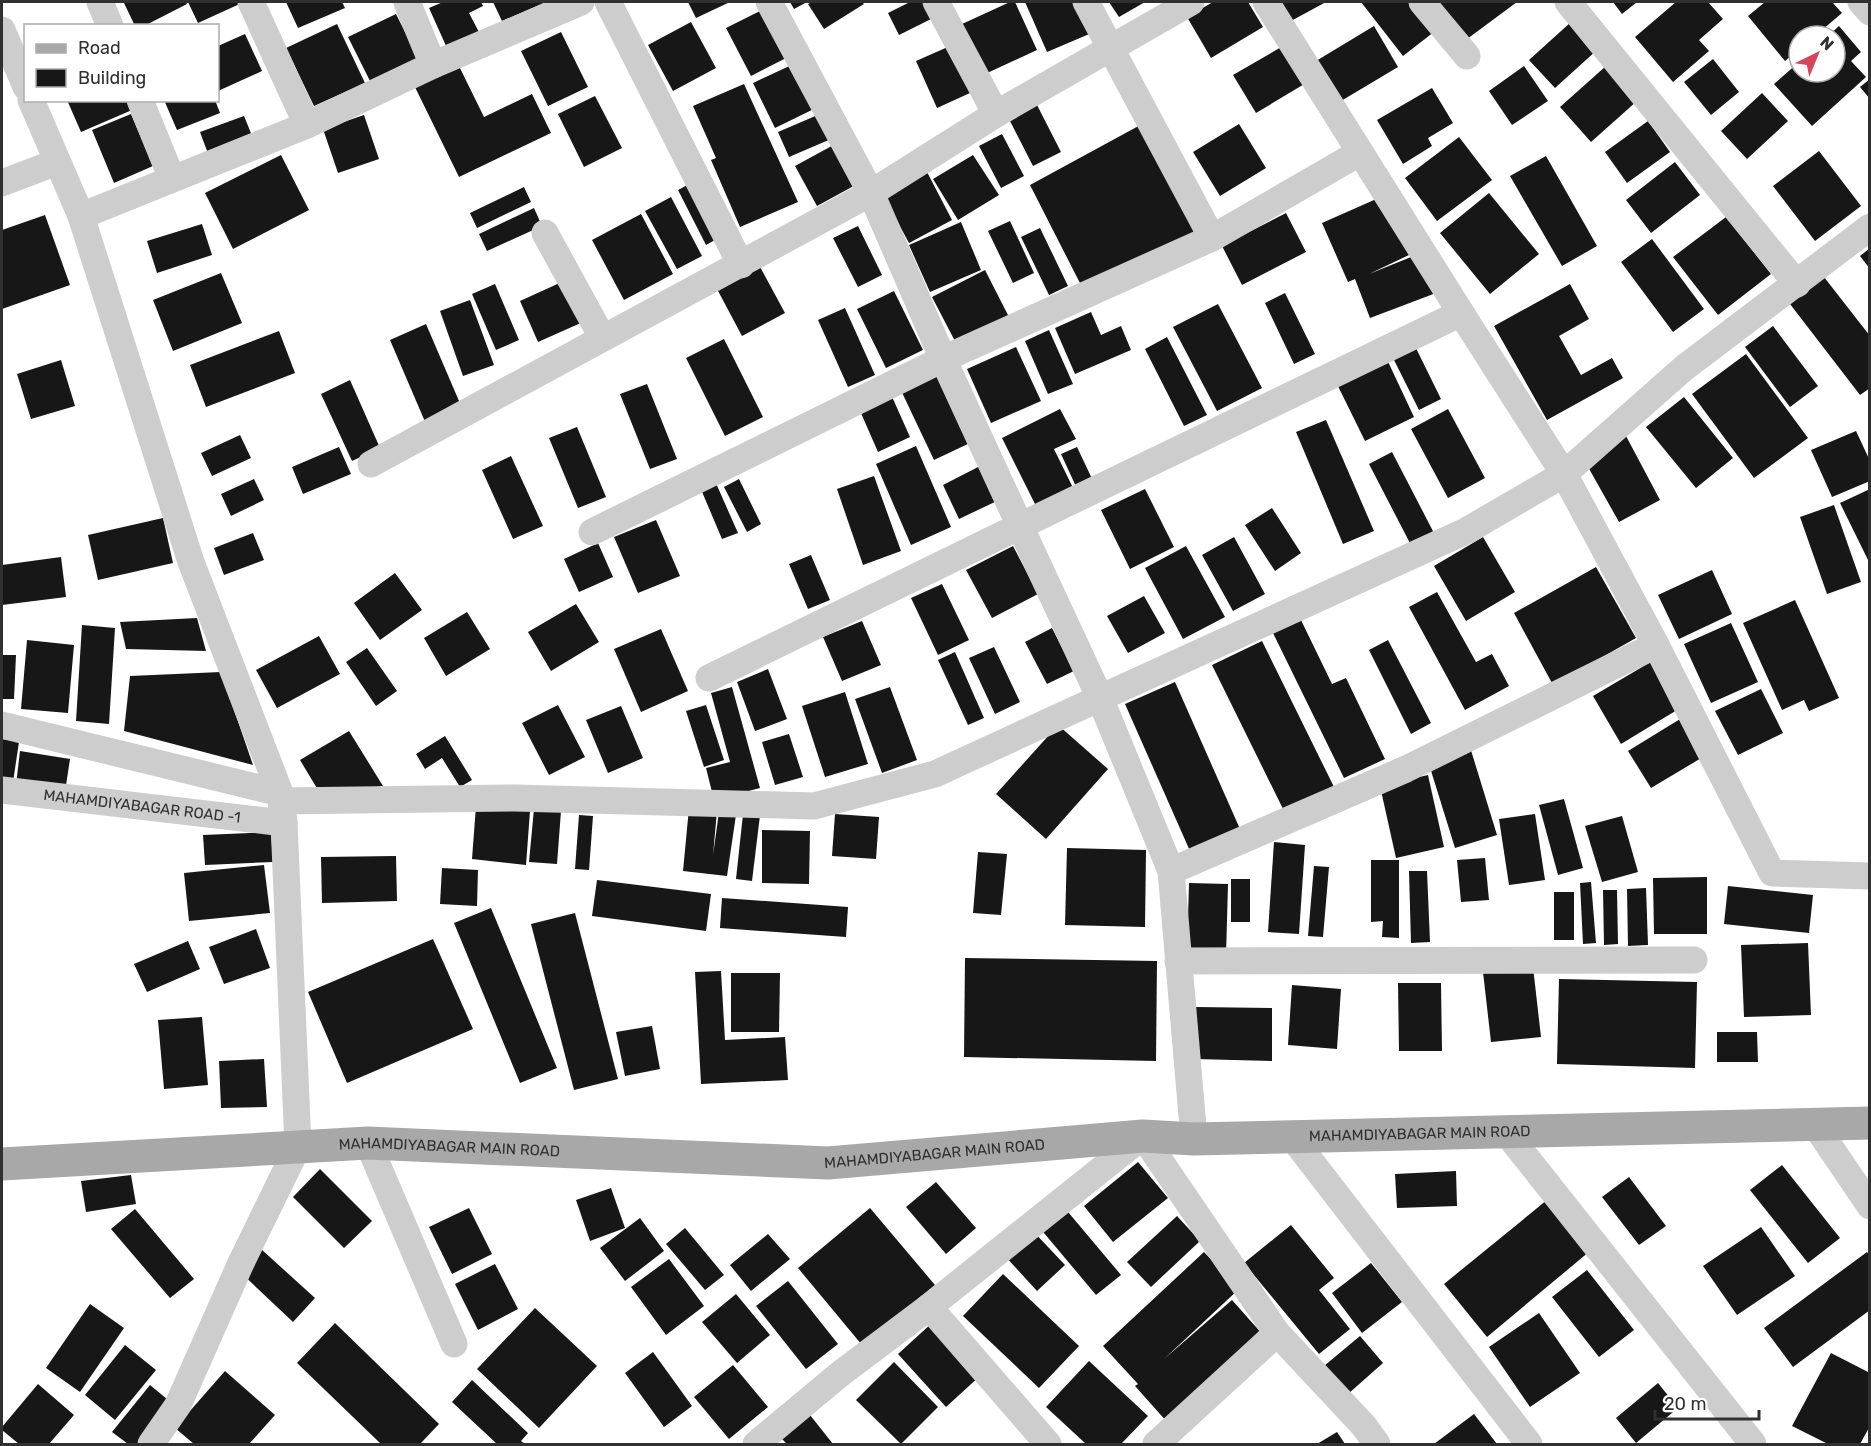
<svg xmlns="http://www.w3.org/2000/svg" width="1871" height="1446" font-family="Rubik,sans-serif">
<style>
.building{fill:#171717}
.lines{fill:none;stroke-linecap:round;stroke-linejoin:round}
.minor{stroke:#cdcdcd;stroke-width:27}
.primary{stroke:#a8a8a8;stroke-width:33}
.labels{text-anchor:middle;stroke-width:6;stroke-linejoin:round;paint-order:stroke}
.street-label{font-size:15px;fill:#303030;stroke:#fff}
</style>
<rect width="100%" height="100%" fill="#fff"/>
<!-- building -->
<g class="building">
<polygon points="126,2 186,2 187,4 144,26 135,26 124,3"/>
<polygon points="188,2 244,2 198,23"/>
<polygon points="286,2 342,2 345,8 298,28"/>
<polygon points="443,2 481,2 483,6 469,13 480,34 447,48 429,8"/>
<polygon points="493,2 546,2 502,21"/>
<polygon points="688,2 730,2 696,18"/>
<polygon points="790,2 807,2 794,9"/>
<polygon points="812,2 862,2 864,4 824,29 808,4"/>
<polygon points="910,2 925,2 933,18 899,35 888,13"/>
<polygon points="1010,2 1015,2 1037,50 985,74 962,24"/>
<polygon points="1025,2 1081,2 1094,32 1047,52"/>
<polygon points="1109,2 1145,2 1119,17"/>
<polygon points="1213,2 1248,2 1263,27 1211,58 1187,17"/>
<polygon points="1279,2 1326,2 1291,21"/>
<polygon points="1361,2 1419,2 1439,28 1403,56"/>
<polygon points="1433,2 1517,2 1463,42"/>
<polygon points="1613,2 1637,2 1622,14"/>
<polygon points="1676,2 1708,2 1723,19 1699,40 1709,51 1673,82 1635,37"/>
<polygon points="1765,2 1832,2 1842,13 1815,36 1799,36 1799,49 1785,61 1748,16"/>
<polygon points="770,6 794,54 751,76 726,28"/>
<polygon points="396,14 421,64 373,87 348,37"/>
<polygon points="691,22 716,68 673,91 648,45"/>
<polygon points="1571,22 1597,50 1555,88 1529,60"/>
<polygon points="337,24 365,83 314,106 286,48"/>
<polygon points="1374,26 1398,67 1341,101 1316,61"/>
<polygon points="1839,26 1861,52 1851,61 1866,77 1812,126 1774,84 1799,62 1799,72 1835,72 1835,36 1828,36"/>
<polygon points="561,32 588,87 548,106 521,51"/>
<polygon points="245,34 262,71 218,91 218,46"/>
<polygon points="950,46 970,93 937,108 916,61"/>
<polygon points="1283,46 1306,83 1256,113 1233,75"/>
<polygon points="1713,59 1739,92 1711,115 1684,82"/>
<polygon points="457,62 484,117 532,94 551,133 459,177 413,83"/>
<polygon points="798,62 820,106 775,128 753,83"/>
<polygon points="1524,66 1548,101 1512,125 1489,91"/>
<polygon points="1606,66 1637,101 1591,142 1560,107"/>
<polygon points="1870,79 1870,99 1860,87"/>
<polygon points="744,84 798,202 740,227 711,160 716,158 693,106"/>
<polygon points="1432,88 1453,123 1428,138 1432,146 1403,164 1377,120"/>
<polygon points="1762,93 1788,121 1747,159 1721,131"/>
<polygon points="595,96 622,148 584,167 558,114"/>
<polygon points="67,100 128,100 132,110 81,132"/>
<polygon points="164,100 215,100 220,113 177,130"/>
<polygon points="1037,105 1061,152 1033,166 1009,119"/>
<polygon points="131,114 153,166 114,183 92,130"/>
<polygon points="820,114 831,139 789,157 778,132"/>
<polygon points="364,115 379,159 338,173 323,129"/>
<polygon points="244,116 255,143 210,159 200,132"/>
<polygon points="1648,121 1670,152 1627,183 1605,152"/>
<polygon points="1144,123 1200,231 1084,291 1030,185"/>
<polygon points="1239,124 1266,168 1220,196 1193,152"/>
<polygon points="1002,134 1024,176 1001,188 979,146"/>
<polygon points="1459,137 1492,180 1437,221 1405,178"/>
<polygon points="839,142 861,182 817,206 795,166"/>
<polygon points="1819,151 1861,206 1815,241 1773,186"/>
<polygon points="281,155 309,210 233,249 205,193"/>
<polygon points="973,155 999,195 958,220 933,179"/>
<polygon points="1546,156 1597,246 1562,266 1510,176"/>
<polygon points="1675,162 1700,195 1651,233 1626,200"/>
<polygon points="927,172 952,220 909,243 883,195"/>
<polygon points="697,180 724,235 706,245 678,190"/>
<polygon points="524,187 531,202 477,228 470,213"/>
<polygon points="1489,193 1539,254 1490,294 1440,233"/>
<polygon points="1383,196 1409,255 1369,274 1421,253 1436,293 1370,318 1355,279 1348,282 1322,223"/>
<polygon points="671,197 702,256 677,269 645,211"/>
<polygon points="534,208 542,226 487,251 479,234"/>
<polygon points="1286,213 1306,252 1242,285 1222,246"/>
<polygon points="641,214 673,274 624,300 592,240"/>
<polygon points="45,215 70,285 2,309 2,230"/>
<polygon points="1726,217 1771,274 1718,315 1673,257"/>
<polygon points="1010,221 1034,273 1013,283 988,231"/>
<polygon points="961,222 981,270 930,292 909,245"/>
<polygon points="202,224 212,255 157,273 147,241"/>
<polygon points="858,226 882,275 858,287 833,238"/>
<polygon points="1040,228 1068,286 1049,295 1021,237"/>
<polygon points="1652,239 1704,309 1673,332 1621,262"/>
<polygon points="1870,248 1870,269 1860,256"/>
<polygon points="759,265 785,313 742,336 717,289"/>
<polygon points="985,270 1010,319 957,345 932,297"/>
<polygon points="221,273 242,323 173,351 153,300"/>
<polygon points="1824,277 1870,336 1870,388 1860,395 1790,304"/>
<polygon points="564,281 583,322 538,342 520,301"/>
<polygon points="495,284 519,340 496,350 472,294"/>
<polygon points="1570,284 1589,319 1559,336 1581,375 1612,358 1623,378 1547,420 1494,326"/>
<polygon points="894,291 923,350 886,368 857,309"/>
<polygon points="1285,293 1315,354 1294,364 1265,303"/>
<polygon points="470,300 494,365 463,376 440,311"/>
<polygon points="1218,304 1262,388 1217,411 1173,327"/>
<polygon points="845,308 875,375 848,387 818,320"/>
<polygon points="1091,312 1101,335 1121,326 1131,350 1075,374 1055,328"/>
<polygon points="426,324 462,408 426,424 390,340"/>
<polygon points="1773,326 1818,386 1790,407 1745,347"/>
<polygon points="1049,330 1073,384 1048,394 1025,341"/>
<polygon points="279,331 295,373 206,407 190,365"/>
<polygon points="1167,337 1207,415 1184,426 1145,349"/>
<polygon points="1411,338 1441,399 1419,410 1389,350"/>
<polygon points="724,339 763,417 725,436 686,358"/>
<polygon points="1016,347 1041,401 991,423 967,369"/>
<polygon points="1383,351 1414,417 1365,441 1333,376"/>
<polygon points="1746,354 1808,438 1754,478 1692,394"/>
<polygon points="61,360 75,406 31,419 17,374"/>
<polygon points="935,364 972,442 934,460 897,382"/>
<polygon points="350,380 380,448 352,461 321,394"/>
<polygon points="647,384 677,459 650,469 620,394"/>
<polygon points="889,390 910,437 878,452 857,404"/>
<polygon points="1684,397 1733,458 1696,488 1646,427"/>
<polygon points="1060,409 1076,439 1054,449 1076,494 1039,512 1002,438"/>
<polygon points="1448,409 1485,478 1448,498 1411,429"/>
<polygon points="1326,420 1374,531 1343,544 1296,432"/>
<polygon points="577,427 606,497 578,508 549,438"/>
<polygon points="1856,431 1870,461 1870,481 1832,497 1811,450"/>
<polygon points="240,435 251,458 212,476 201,453"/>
<polygon points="1626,436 1660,500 1619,522 1583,458"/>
<polygon points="916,446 951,527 911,545 876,464"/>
<polygon points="339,447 351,474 303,494 292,467"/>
<polygon points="1077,447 1095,485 1079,493 1061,454"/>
<polygon points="1392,452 1435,535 1412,547 1369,464"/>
<polygon points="511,456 543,526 513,539 482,470"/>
<polygon points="982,465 999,500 959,519 943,485"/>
<polygon points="874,476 901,551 863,565 837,489"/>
<polygon points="254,479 264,500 231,516 221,494"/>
<polygon points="739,479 761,524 747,532 724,487"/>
<polygon points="715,481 738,533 722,539 700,487"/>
<polygon points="1145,489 1174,547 1130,569 1101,510"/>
<polygon points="1870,489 1870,564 1840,503"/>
<polygon points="1834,505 1861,582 1827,594 1800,517"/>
<polygon points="1272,508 1301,553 1275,571 1245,525"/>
<polygon points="163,518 173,563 98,580 88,535"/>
<polygon points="656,520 680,576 638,593 614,537"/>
<polygon points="253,533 264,560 224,575 214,548"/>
<polygon points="1234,537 1265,594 1233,611 1202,555"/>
<polygon points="1483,537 1515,592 1466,621 1434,566"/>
<polygon points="598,543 613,577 579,592 564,559"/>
<polygon points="1013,546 1038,594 992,618 966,570"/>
<polygon points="1186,546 1225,617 1183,639 1145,568"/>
<polygon points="811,555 830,600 808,609 789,564"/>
<polygon points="61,557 66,597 2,605 2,565"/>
<polygon points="1596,567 1636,638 1553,685 1514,613"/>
<polygon points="1712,570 1732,614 1679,639 1658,595"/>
<polygon points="395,573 422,610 380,640 354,603"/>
<polygon points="942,584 969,640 938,655 911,598"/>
<polygon points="1437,592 1476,662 1492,654 1509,686 1465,710 1409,607"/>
<polygon points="1144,596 1165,633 1128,653 1107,616"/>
<polygon points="1795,600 1839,698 1809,711 1804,700 1782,710 1743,623"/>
<polygon points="576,604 599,642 551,671 528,632"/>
<polygon points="467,612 490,649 446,676 424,638"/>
<polygon points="197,618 206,651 126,649 120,622"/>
<polygon points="1300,618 1332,684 1346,678 1385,759 1344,778 1272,631"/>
<polygon points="862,621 881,665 842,681 823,637"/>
<polygon points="1731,623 1758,682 1711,703 1684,644"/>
<polygon points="82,625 115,628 109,724 76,721"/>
<polygon points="1052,628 1074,671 1047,684 1025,642"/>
<polygon points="661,629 688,691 641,712 614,649"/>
<polygon points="319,636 340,674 277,708 256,670"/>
<polygon points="27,640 74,645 68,713 21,709"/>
<polygon points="1388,640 1431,723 1411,734 1369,650"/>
<polygon points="1262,641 1335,789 1285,813 1212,665"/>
<polygon points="994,647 1020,702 995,714 969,658"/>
<polygon points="367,648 397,691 376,706 346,662"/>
<polygon points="955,652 984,718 968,725 938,660"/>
<polygon points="2,655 16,655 14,699 2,699"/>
<polygon points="1654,660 1682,707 1621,744 1593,696"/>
<polygon points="768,669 787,719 755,731 737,682"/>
<polygon points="221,672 253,765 124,731 130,676"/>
<polygon points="1175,682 1240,829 1190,851 1125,704"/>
<polygon points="732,687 760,788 714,800 706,768 730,762 711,693"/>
<polygon points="890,687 917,760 882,773 855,699"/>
<polygon points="1761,689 1783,733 1738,755 1715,711"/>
<polygon points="845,692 868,764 825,777 802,706"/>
<polygon points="558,705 585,757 549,775 522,723"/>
<polygon points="706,705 724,760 704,767 686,711"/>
<polygon points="621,706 643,758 608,773 586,720"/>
<polygon points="1685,716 1708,754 1651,788 1628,751"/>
<polygon points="1058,725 1108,769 1046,839 996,794"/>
<polygon points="349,731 383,786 321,795 300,760"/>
<polygon points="789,734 803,777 775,785 762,742"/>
<polygon points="445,736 472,780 460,787 442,758 425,769 416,754"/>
<polygon points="2,739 19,742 13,782 2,780"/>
<polygon points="1470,747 1497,835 1455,848 1428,761"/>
<polygon points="20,751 70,759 65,792 16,785"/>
<polygon points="1428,775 1444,847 1396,858 1380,786"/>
<polygon points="1564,799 1583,868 1558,875 1539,805"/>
<polygon points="720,805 737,808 727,876 683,871 689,808 717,811 713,855"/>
<polygon points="744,805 761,807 752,881 736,879"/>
<polygon points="476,806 530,811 526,865 472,859"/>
<polygon points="534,809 561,811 557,864 529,862"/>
<polygon points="835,814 879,817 876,859 832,856"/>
<polygon points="1535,814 1545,880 1509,885 1499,819"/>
<polygon points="579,815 593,816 589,870 575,869"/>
<polygon points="1622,816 1638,872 1602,882 1585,826"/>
<polygon points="762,830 810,831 809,884 762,883"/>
<polygon points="271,832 273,862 205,865 203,835"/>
<polygon points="1274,842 1305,845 1299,934 1268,932"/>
<polygon points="1067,848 1146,850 1145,927 1065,925"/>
<polygon points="978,852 1007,854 1001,915 973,913"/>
<polygon points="396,856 397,901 322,903 321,857"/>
<polygon points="1485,858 1489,900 1461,902 1457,860"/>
<polygon points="1371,860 1399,860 1399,938 1382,937 1383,921 1371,922"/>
<polygon points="264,865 270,913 189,921 184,873"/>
<polygon points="1314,866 1329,867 1323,937 1308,936"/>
<polygon points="442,868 478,870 477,906 440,904"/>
<polygon points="1409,871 1427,871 1430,942 1411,943"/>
<polygon points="1707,877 1707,934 1654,934 1653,878"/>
<rect x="1231" y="879" width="19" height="43"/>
<polygon points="597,880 711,894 706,931 592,916"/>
<polygon points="1591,882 1596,943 1583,944 1580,883"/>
<polygon points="1189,883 1228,884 1226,956 1187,955"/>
<polygon points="1728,886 1813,895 1809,933 1724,924"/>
<polygon points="1646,888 1648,945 1628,946 1627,889"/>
<polygon points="1603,890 1617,890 1618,944 1604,945"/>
<rect x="1554" y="892" width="20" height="48"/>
<polygon points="722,898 848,907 846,937 720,928"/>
<polygon points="491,908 557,1068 520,1083 454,923"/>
<polygon points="575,913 618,1079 574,1090 531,924"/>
<polygon points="256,929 270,968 224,984 209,947"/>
<polygon points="433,939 473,1029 347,1083 308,992"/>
<polygon points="188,941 200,969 147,992 134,964"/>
<polygon points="1808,943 1811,1015 1744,1017 1741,945"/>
<polygon points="965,958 1157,961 1156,1061 964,1057"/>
<polygon points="1533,967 1541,1037 1491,1042 1483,972"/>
<polygon points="721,971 725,1040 785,1037 788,1080 701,1084 695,972"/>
<polygon points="731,973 780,973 779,1032 731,1032"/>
<polygon points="1559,979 1697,982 1695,1068 1557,1064"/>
<polygon points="1398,983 1441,983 1442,1051 1399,1051"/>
<polygon points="1292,985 1341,989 1337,1049 1288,1045"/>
<polygon points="1196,1007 1272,1008 1272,1061 1195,1059"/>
<polygon points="202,1017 208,1085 164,1089 158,1020"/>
<polygon points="652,1026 660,1069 625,1076 616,1032"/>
<polygon points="1717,1032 1757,1032 1758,1062 1717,1062"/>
<polygon points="264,1059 267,1107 221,1108 219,1061"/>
<polygon points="1138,1162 1168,1198 1113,1242 1084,1206"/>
<polygon points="1782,1165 1840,1238 1808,1263 1750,1190"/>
<polygon points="320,1169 372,1221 344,1248 293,1197"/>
<polygon points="1456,1171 1457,1206 1397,1208 1395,1174"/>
<polygon points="131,1175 136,1204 86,1212 81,1181"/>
<polygon points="1629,1177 1666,1226 1639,1245 1602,1197"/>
<polygon points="936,1182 976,1228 946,1254 906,1207"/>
<polygon points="611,1188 625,1228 590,1241 576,1200"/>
<polygon points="1547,1200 1590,1251 1487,1337 1444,1284"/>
<polygon points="1063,1206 1121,1275 1096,1295 1039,1227"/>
<polygon points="469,1208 492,1254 452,1274 429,1227"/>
<polygon points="870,1208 935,1285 862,1345 798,1268"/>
<polygon points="135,1209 194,1279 170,1298 111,1229"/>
<polygon points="1177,1216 1200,1241 1151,1287 1127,1262"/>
<polygon points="640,1218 664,1251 625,1281 600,1248"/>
<polygon points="1291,1225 1334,1278 1319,1290 1350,1329 1319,1354 1244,1263"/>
<polygon points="1761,1227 1795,1276 1737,1315 1703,1266"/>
<polygon points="685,1228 724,1275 705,1290 666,1244"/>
<polygon points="1032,1230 1065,1265 1037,1291 1005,1256"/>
<polygon points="768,1234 790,1259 751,1291 730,1265"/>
<polygon points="261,1249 315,1298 293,1322 240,1272"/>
<polygon points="1204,1252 1239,1289 1164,1359 1232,1300 1264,1336 1168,1423 1135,1386 1138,1384 1103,1346"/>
<polygon points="1867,1252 1870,1256 1870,1310 1793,1367 1764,1328"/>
<polygon points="669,1259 704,1306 666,1335 631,1287"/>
<polygon points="1371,1263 1402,1302 1362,1333 1332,1293"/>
<polygon points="495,1264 518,1309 478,1330 455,1284"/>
<polygon points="1587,1270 1634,1330 1599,1357 1552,1297"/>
<polygon points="1003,1274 1079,1346 1039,1388 963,1316"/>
<polygon points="788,1281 838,1344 806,1369 756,1306"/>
<polygon points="736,1294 770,1335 737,1363 702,1322"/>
<polygon points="90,1304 124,1328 80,1392 46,1368"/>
<polygon points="535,1308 597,1366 539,1428 477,1369"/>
<polygon points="1539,1313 1580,1373 1530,1407 1489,1347"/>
<polygon points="933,1322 981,1375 946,1407 898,1354"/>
<polygon points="335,1323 439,1424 420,1444 381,1444 297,1363"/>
<polygon points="1360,1336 1383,1363 1348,1394 1324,1366"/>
<polygon points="125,1345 156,1370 115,1420 85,1395"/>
<polygon points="653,1352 692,1406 664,1427 625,1373"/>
<polygon points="1831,1353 1870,1373 1870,1426 1860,1444 1828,1444 1792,1426"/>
<polygon points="1089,1361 1148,1416 1121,1444 1086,1444 1046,1407"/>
<polygon points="894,1362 938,1407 901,1444 856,1400"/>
<polygon points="733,1365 768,1407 729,1439 694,1397"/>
<polygon points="225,1371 275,1415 249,1444 194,1444 175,1428"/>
<polygon points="472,1380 528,1433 521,1441 525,1444 497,1444 452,1402"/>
<polygon points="1658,1383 1678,1408 1636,1443 1616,1418"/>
<polygon points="38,1384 74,1415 49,1444 19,1444 2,1430 2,1427"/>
<polygon points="150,1385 173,1404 140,1444 128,1444 112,1432"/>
<polygon points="1474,1414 1497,1444 1434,1444"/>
<polygon points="810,1415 833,1444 787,1444 781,1438"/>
<polygon points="1337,1432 1345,1444 1317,1444"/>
</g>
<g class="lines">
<!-- minor -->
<g class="minor">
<polyline points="100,2 110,26"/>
<polyline points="251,2 307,125"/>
<polyline points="407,2 433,65"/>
<polyline points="608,2 741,265"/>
<polyline points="769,2 871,193 996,114 1191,2"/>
<polyline points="936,2 996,114"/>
<polyline points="1086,2 1212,238"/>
<polyline points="1422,2 1467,56"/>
<polyline points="1568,2 1797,284"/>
<polyline points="1861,2 1870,12"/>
<polyline points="2,30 26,87"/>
<polyline points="31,100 81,216 191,562 280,793 284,823 298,1146 240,1265 178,1405 151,1444"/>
<polyline points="140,100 172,179"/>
<polyline points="2,183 57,162"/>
<polyline points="81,216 307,125 433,65 581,2"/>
<polyline points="545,233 602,337"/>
<polyline points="1461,313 1564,474 1656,645"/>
<polyline points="371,464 871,193 943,359 1212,238 1359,153"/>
<polyline points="592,532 943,359 1020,526 709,678"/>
<polyline points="2,725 280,793"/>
<path id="s1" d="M2,790l282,33"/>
<polyline points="281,801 515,798 814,806 935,774 1100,698 1020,526 1461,313 1266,2"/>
<polyline points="1171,871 1406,769 1656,645 1772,873 1870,876"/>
<polyline points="1178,961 1694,960"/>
<polyline points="1815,1125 1870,1206"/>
<polyline points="1506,1132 1753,1444"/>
<polyline points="1292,1137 1529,1444"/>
<polyline points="1194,1139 1171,871 1100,698 1466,531 1564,474 1684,368 1870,227"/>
<polyline points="368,1143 454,1344"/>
<polyline points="929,1307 1048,1444"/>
<polyline points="756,1444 840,1374 929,1307 1143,1136 1277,1333 1364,1426 1377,1444"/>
<polyline points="1156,1444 1277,1333"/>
</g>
<!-- primary -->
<path class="primary" id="s2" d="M2,1164l366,-21 460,20 315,-27 51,3 676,-16"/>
</g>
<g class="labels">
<!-- street labels -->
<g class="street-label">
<text dy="5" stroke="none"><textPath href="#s1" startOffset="141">MAHAMDIYABAGAR ROAD -1</textPath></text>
<text dy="5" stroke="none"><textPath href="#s2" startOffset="1420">MAHAMDIYABAGAR MAIN ROAD</textPath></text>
<text dy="5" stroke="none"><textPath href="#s2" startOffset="448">MAHAMDIYABAGAR MAIN ROAD</textPath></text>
<text dy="5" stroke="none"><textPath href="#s2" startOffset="934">MAHAMDIYABAGAR MAIN ROAD</textPath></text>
</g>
</g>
<!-- border -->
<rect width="1871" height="1446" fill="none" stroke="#303030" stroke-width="6"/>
<!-- legend -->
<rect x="24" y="24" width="195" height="78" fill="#ffffff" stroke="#acacac" stroke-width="1.5"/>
<rect x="36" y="44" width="30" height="9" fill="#a8a8a8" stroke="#acacac" stroke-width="1.5"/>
<text x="78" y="54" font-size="18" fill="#303030">Road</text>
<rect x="36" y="69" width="30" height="18" fill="#171717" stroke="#acacac" stroke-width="1.5"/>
<text x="78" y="84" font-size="18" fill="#303030">Building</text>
<!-- north arrow -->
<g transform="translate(1817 54) rotate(43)"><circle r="28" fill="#ffffff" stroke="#acacac" stroke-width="1.5"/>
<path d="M0-4.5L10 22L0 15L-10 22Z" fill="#d3475b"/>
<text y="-9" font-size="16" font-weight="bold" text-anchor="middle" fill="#303030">N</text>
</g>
<!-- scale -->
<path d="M1655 1410v9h104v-9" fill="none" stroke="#303030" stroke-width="3"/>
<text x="1664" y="1410" font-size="18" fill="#303030" stroke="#ffffff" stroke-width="4.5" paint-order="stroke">20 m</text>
</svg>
